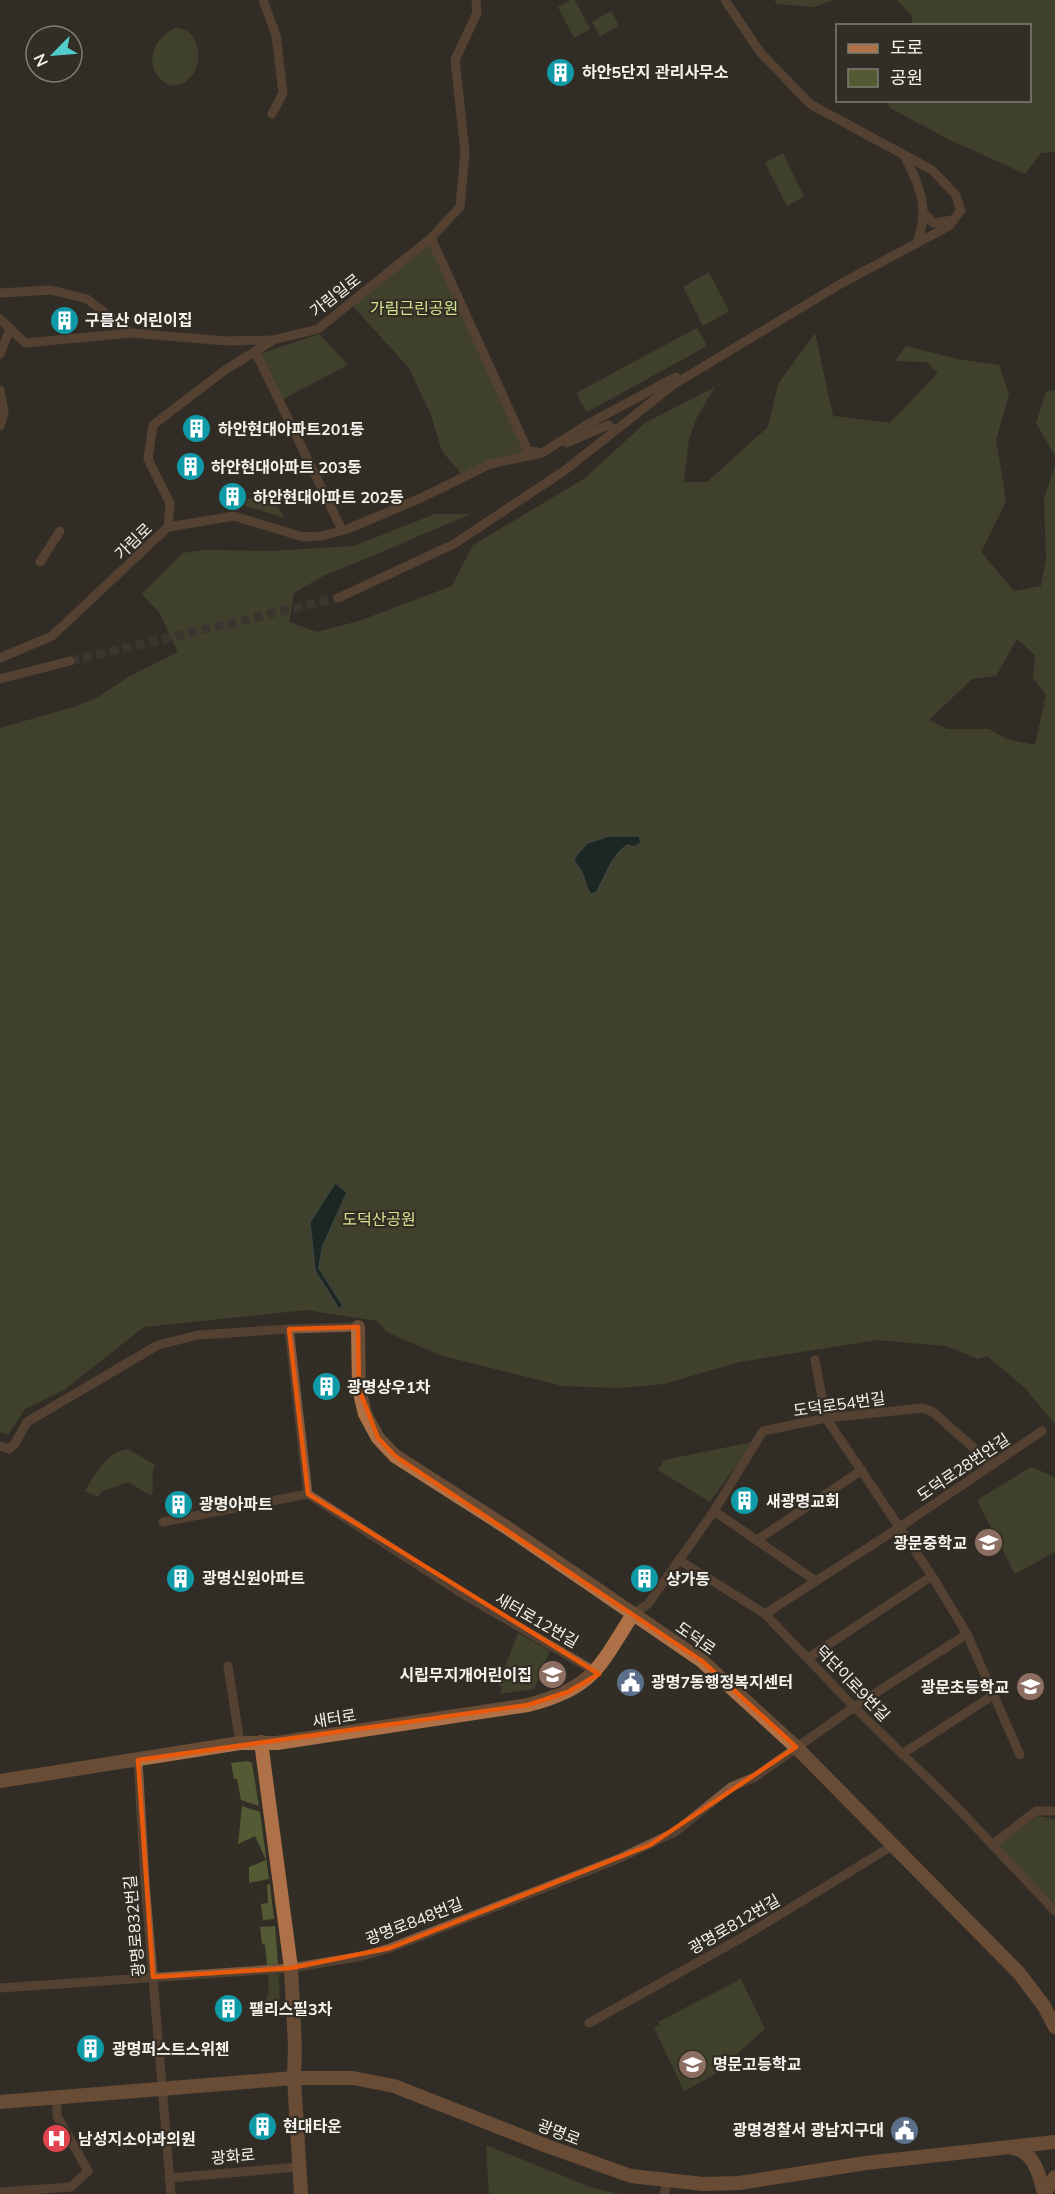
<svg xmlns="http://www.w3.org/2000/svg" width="1055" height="2194" font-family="Mulish,'Noto Sans KR',sans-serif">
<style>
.green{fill:#535a34;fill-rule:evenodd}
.water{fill:#031d1f;stroke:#4c5d5d;stroke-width:1.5}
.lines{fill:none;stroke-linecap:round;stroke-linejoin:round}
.street-tunnel{stroke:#46423a;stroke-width:9;stroke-dasharray:9 4.5;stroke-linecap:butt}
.street{stroke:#815a41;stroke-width:9}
.secondary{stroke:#ae7148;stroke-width:14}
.marked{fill:none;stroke:#e8590c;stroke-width:4.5;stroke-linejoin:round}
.labels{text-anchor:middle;stroke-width:4.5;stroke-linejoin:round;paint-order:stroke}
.poi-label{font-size:16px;font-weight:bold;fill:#f5f3ed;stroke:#322e26;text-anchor:start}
.street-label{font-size:16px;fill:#f5f3ed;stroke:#322e26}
.park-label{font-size:16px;fill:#d2e38e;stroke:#322e26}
</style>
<rect width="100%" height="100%" fill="#322e26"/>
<!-- green -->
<g class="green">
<polygon points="571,0 575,0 590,29 574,38 558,7"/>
<polygon points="775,0 833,0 814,7 776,4"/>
<polygon points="897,0 1055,0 1055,152 1041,153 1025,174 950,140 890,108 886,101 1030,100 1030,26 912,25 912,16"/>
<polygon points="611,11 619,26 600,36 592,22"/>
<path d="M175,28c27,0 31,41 10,54 -3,3 -9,3 -13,4 -30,-12 -23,-46 3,-58z"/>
<polygon points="783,153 804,197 787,206 765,163"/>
<polygon points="431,238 528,451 464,477 442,451 431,415 409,368 350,303"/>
<polygon points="709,272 729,311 703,326 683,287"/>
<polygon points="697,328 707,346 587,412 576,393"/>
<path d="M815,333l18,83 57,7 48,-50 -11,-11 -32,-1 11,-15 56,14 37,5 10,29 -13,46 10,61 -25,51 33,39 27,-5 5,-27 -2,-60 11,-34v959l-30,-36 -38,-32 -9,3 -32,-13 -69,-6 -138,22 -75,22 -45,4 -56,-2 -124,-31 -52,-23 -10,-11 -71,-11 -162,17 -80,63 -39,19 -17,26 -8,-3v-704l77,-22 21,-9 30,-20 50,-25 -19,-40 -17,-18 41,-41 22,-3 67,1 82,-5 81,-32h35l-105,45 -42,17 -29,17 -5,29 28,10 42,-11 93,-35 21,-41 111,-66 61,-56 70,-36 -18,30 -8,22 -5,43h23l61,-55 10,-43zM1017,639l18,16 -2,23 13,17 -11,50 -29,-6 -17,-10h-42l-18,-9 43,-41 24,-3z"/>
<polygon points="319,334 348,365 279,401 257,355"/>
<polygon points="1055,390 1055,456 1036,423 1046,392"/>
<polygon points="265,491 272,504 276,503 285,518 239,504"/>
<polygon points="753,1442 710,1502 658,1470 664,1460"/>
<path d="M128,1449l27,16c-6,11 1,21 -4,31l-23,-14 -27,10 -3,5 -13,-6c10,-16 22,-40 43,-42z"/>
<polygon points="1031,1467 1055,1477 1055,1552 1015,1574 978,1502 979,1499"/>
<polygon points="518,1633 550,1651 534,1689 499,1694 503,1688 498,1685"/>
<polygon points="248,1761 252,1763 259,1806 241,1800 237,1779 234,1779 231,1763"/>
<polygon points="242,1806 260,1812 269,1879 249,1883 249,1867 266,1860 255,1836 238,1844"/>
<polygon points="1038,1816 1055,1819 1055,1904 998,1845"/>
<polygon points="270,1884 274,1919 263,1920 261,1904 268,1903 267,1885"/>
<polygon points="275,1926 278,1964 267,1965 265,1945 262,1944 260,1927"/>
<polygon points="268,1974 279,1974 280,2019 263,2005 269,1993"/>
<polygon points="741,1979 765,2029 712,2076 684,2091 654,2028 660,2025 658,2022"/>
<polygon points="486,2145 593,2188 619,2194 489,2194"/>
</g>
<!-- water -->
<g class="water">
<path d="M609,836h30l2,7 -7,4 -6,-2c-16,9 -23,32 -32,48l-5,1c-6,-6 -5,-15 -10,-23 -3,-6 -6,-6 -7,-13l13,-15z"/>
<polygon points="335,1183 347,1192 322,1248 319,1268 343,1306 339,1309 315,1271 310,1222"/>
</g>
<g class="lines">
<!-- street-tunnel -->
<polyline class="street-tunnel" points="70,661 338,598"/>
<!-- street -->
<g class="street">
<polyline points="263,0 276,35 283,93 272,114"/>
<path d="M905,157c15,29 25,53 12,85"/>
<polyline points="923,212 933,223 953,220"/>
<polyline points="431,238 528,451 537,452"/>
<polyline points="0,293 51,290 87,299 131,333 227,341 273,340 318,329 431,238 460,207 465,152 455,60 477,13 476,0"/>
<polyline points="0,319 25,343 131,333"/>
<polyline points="255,351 342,530"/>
<polyline points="0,354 10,329"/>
<polyline points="0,390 4,413 0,426"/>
<polyline points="567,443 608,425 615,431"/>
<polyline points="168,527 234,516 303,537 321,536 345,530 421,498 490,464 542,453 588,424 676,377"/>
<polyline points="40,562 60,531"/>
<polyline points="338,598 454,544 564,471 673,385 842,283 949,226 961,210 955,194 932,170 810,104 760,52 725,0"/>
<polyline points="0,658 52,636 168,527 170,503 148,459 153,425 225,370 272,341"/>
<polyline points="0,679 70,661"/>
<polyline points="358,1327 289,1329 308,1494 463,1594 596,1672"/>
<polyline points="815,1360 826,1418 932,1576 967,1634 1020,1755"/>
<polyline points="0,1446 9,1449 14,1445 27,1422 158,1345 198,1335 289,1329"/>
<polyline points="714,1511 816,1581"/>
<polyline points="163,1522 308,1494"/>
<polyline points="757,1540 862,1470"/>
<polyline points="679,1560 765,1614 854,1707 953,1803 1055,1911"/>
<polyline points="633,1614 648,1604 714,1511 763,1431 826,1418 923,1408 933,1412 992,1464"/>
<polyline points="765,1614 900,1527 1042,1431"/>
<polyline points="808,1658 932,1576"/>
<polyline points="228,1666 240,1743"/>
<polyline points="902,1754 995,1694"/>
<polyline points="138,1760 145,1882 171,2194"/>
<polyline points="992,1845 1036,1811 1055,1811"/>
<polyline points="0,1988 291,1968 362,1956 390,1948 618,1859 675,1832 731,1787 755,1777 854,1707 967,1634"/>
<polyline points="589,2023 743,1937 892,1846"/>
<polyline points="169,2178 299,2167"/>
<polyline points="0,2192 71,2187 88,2171 57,2116 57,2097"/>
<polyline points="664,2194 668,2181"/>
</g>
<!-- secondary -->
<g class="secondary">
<polyline points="358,1327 359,1389 365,1414 378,1438 395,1456 506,1527 702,1661 796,1747 1019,1973 1044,2006 1055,2027"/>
<polyline points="261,1742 291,1968 295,2047 294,2078 301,2194"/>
<path d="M0,1781l240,-38h37l251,-38c66,-17 71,-38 105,-91"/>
<polyline points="0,2102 294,2078 353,2078 394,2086 547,2146 631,2176 703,2184 739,2183 866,2163 1055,2142"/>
<path d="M1013,2148c21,3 27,28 31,46"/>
<polyline points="1044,2194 1055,2177"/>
</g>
</g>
<!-- marked area -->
<path d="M0 0H1055V2194H0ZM358,1327l1,62 19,49 17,18 307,205 94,86 -146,98 -260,103 -99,20 -138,9 -15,-217 390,-55 40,-13 31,-18 -291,-180 -19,-165z" fill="#322e26" fill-opacity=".55" fill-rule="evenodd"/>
<path class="marked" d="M358,1327l1,62 19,49 17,18 307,205 94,86 -146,98 -260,103 -99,20 -138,9 -15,-217 390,-55 40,-13 31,-18 -291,-180 -19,-165z"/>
<!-- icons -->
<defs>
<symbol id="building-disc" viewBox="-11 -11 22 22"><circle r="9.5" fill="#0f9aa8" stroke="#322e26"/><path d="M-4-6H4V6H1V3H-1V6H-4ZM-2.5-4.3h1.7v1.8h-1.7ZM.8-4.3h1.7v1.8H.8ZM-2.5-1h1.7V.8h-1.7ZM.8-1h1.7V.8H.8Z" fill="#fff"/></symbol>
<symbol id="school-disc" viewBox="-11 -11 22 22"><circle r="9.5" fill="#8d6e63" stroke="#322e26"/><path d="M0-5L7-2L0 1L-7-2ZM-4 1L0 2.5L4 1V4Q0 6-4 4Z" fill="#fff"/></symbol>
<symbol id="civic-disc" viewBox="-11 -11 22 22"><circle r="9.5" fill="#5c6f8a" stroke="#322e26"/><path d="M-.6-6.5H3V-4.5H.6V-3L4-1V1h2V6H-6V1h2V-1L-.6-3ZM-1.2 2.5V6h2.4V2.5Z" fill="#fff"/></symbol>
<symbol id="hospital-disc" viewBox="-11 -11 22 22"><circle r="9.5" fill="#e0444e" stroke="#322e26"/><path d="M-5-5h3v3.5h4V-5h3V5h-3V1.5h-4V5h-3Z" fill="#fff"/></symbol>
</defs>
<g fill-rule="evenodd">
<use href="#building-disc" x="544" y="56" width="33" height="33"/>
<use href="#building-disc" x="48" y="304" width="33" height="33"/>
<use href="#building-disc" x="180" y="412" width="33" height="33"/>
<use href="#building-disc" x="174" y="450" width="33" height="33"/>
<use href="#building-disc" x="216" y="480" width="33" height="33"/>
<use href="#building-disc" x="310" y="1370" width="33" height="33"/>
<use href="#building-disc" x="728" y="1484" width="33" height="33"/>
<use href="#building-disc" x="162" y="1488" width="33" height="33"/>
<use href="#school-disc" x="972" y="1526" width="33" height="33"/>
<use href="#building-disc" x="164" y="1562" width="33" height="33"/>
<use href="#building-disc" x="628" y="1562" width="33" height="33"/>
<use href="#school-disc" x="536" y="1658" width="33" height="33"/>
<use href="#civic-disc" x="614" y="1666" width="33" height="33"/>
<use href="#school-disc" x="1014" y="1670" width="33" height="33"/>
<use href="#building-disc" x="212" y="1992" width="33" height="33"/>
<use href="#building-disc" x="74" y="2032" width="33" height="33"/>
<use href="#school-disc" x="676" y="2048" width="33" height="33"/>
<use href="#building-disc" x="246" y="2110" width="33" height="33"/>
<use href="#civic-disc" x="888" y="2114" width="33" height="33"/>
<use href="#hospital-disc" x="40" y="2122" width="33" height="33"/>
</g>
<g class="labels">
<!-- poi labels -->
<g class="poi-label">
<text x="582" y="78">하안5단지 관리사무소</text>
<text x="85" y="326">구름산 어린이집</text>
<text x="218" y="435">하안현대아파트201동</text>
<text x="211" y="473">하안현대아파트 203동</text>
<text x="253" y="503">하안현대아파트 202동</text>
<text x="347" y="1393">광명상우1차</text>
<text x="766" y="1507">새광명교회</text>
<text x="199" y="1510">광명아파트</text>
<text x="967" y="1549" text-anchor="end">광문중학교</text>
<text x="202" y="1584">광명신원아파트</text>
<text x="666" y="1585">상가동</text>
<text x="532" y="1681" text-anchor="end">시립무지개어린이집</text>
<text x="651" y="1688">광명7동행정복지센터</text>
<text x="1009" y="1693" text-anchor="end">광문초등학교</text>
<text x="249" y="2015">팰리스필3차</text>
<text x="112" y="2055">광명퍼스트스위첸</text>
<text x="713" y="2070">명문고등학교</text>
<text x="283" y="2132">현대타운</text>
<text x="884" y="2136" text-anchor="end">광명경찰서 광남지구대</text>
<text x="78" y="2145">남성지소아과의원</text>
</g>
<!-- street labels -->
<g class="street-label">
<text transform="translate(335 295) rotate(-38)" y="6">가림일로</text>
<text transform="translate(133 541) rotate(-44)" y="6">가림로</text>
<text transform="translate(839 1404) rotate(-8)" y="6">도덕로54번길</text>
<text transform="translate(963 1467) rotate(-34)" y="6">도덕로28번안길</text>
<text transform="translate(537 1620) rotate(30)" y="6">새터로12번길</text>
<text transform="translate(696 1638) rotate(35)" y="6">도덕로</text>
<text transform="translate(853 1683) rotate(46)" y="6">덕단이로9번길</text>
<text transform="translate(334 1718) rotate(-9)" y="6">새터로</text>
<text transform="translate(414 1921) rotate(-21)" y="6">광명로848번길</text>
<text transform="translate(734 1924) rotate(-30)" y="6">광명로812번길</text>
<text transform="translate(134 1926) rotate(-95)" y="6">광명로832번길</text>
<text transform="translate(559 2132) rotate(21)" y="6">광명로</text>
<text transform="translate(233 2156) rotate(-5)" y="6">광화로</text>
</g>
<!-- park labels -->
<g class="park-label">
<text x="414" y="314">가림근린공원</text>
<text x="379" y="1225">도덕산공원</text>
</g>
</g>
<!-- legend -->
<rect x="836" y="24" width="195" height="78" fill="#322e26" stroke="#807d76" stroke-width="1.5"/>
<rect x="848" y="44" width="30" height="9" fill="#ae7148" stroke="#807d76" stroke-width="1.5"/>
<text x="890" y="54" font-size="18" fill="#f5f3ed">도로</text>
<rect x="848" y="69" width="30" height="18" fill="#535a34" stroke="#807d76" stroke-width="1.5"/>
<text x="890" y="84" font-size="18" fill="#f5f3ed">공원</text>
<!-- north arrow -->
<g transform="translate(54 54) rotate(245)"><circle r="28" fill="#322e26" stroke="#807d76" stroke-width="1.5"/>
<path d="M0-4.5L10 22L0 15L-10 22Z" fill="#52cdcc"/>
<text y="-9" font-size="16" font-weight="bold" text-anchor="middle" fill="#f5f3ed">N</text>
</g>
</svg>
